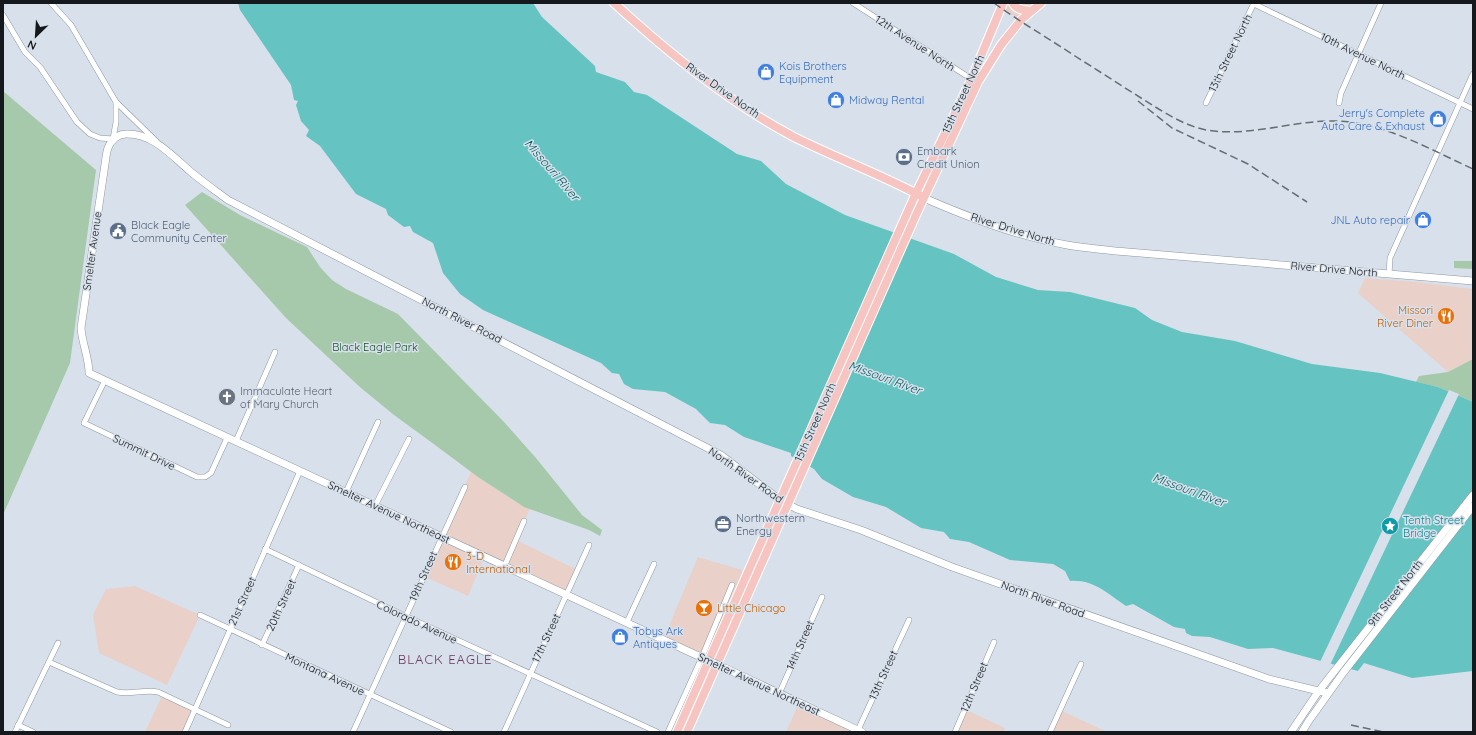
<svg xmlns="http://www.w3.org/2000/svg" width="1476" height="735" font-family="Quicksand,sans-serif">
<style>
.commercial{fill:#e9d0c9}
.green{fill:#a6c9ab}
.water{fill:#65c3c2}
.pier{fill:#d8e1eb}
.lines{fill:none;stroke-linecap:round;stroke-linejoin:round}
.street-casing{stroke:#8f97a1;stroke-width:6}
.secondary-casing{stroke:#8f97a1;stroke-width:8}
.primary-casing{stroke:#fff;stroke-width:10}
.street{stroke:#fff;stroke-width:5}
.secondary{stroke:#fff;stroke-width:7}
.primary{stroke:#f7c5c1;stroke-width:8}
.rail{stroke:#676d73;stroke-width:1.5;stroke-dasharray:8 4;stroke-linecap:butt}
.secondary-bridge-casing{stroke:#8f97a1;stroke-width:8;stroke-linecap:butt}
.secondary-bridge{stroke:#fff;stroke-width:7}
.labels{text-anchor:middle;stroke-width:3;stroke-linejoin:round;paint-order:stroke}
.street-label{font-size:11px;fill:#15181c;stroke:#d8e1eb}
.shop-label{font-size:11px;fill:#366cbe;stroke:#d8e1eb;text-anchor:start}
.service-label{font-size:11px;fill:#4e5e75;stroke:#d8e1eb;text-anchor:start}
.food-label{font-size:11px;fill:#c56008;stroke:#d8e1eb;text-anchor:start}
.park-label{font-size:11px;fill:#125025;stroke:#d8e1eb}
.worship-label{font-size:11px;fill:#5b616d;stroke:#d8e1eb;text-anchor:start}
.culture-label{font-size:11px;fill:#0d838f;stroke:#d8e1eb;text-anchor:start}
.water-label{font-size:12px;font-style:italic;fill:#02595a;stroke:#d8e1eb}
.quarter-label{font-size:13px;letter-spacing:1px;fill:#703661;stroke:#d8e1eb}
</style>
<rect width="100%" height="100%" fill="#d8e1eb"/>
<!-- commercial -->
<g class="commercial">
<polygon points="1003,3 1041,3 1021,20 1001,8"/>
<polygon points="1365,278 1417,282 1473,289 1473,359 1448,372 1358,293"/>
<polygon points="471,472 524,507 530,509 516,540 578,570 566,594 485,556 468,596 423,576"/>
<polygon points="698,557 742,570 742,581 707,660 663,640"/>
<polygon points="135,586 200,615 167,685 99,653 93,615 106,589"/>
<polygon points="163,694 195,710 185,732 145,732"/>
<polygon points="799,703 862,732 786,732"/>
<polygon points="964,709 1005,728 1003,732 955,732"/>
<polygon points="1060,710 1107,732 1050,732"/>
</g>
<!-- green -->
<g class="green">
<polygon points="3,91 96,170 70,363 3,515"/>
<polygon points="202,192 240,215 307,247 320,267 332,280 346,289 398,314 505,423 536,458 582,515 602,530 600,536 589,530 524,507 478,477 431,442 394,415 361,388 286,318 185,205"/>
<polygon points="1454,261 1473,261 1473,269 1454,268"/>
<polygon points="1473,359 1473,402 1438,387 1416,382 1419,376 1448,372"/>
</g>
<!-- water -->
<path class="water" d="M238,3h295l9,14 53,49 1,6 29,10 9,10 13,3 90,59 24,7 25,23 59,31 109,39 42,23 42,13 32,2 65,16 17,12 30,12 53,9 77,23 68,9 58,14 35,15v269l-61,7 -48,-15 -6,8 -85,-23 -25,1 -38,-12 -18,-1 -6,-3 -1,-4 -11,-2 -41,-23 -7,2c-18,-12 -33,-27 -56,-25l-5,-10 -12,-7 -43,-4 -41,-18 -19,-3 -6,-7 -23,-4 -35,-21 -33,-10 -31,-18 -8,-10 -23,-13v-3l-47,-16 -19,-12 -15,-2 -14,-14 -31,-17 -32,-3 -9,-5 -5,-10 -7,-1 -11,-10 -118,-53 -23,-16 -17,-21 -10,-30 -20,-11 -3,-6 -6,1 -16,-12 -2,-6 -30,-15 -36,-48 -14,-10 3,-6 -8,-9 -5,-16 2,-4 -4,-1 -3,-15 -51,-75z"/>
<!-- pier -->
<polygon class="pier" points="1449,390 1459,394 1330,665 1320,662"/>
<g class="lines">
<defs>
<g id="street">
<polyline points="51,3 71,25 116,102 156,141"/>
<polyline points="853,3 973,80"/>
<polyline points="1254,4 1473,109"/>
<polyline points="3,15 25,52 40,67 77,122 90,134 100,138 113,139 116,122 116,102"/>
<polyline points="1206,103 1254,3"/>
<polyline points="1339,103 1341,93 1381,3"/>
<polyline points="1389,274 1390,258 1394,249 1473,74"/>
<polyline points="105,380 84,423 197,477 205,477 211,473 227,438"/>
<polyline points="236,441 275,352"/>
<polyline points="346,492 378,422"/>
<polyline points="375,506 409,439"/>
<polyline points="265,549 405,616 657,732"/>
<polyline points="505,565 524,521"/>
<polyline points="200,615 451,732"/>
<polyline points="627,622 654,564"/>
<polyline points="262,645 299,565"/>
<path d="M49,662l68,30c14,3 27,-3 41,0l70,33"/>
<polyline points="779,694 822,597"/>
<polyline points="18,725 33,732"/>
<polyline points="858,730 909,620"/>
<polyline points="15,732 58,643"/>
<polyline points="185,732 300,471"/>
<polyline points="353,732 465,487"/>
<polyline points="504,732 589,545"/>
<polyline points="668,732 702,657 732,585"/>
<polyline points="955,732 994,642"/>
<polyline points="1050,732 1081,664"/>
</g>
<g id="secondary">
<path d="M924,198c46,20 93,38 143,47 16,3 33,4 49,6l357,30"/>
<path d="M707,660l-618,-287c0,-15 -7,-30 -8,-45l24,-164c1,-5 1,-11 3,-16 3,-8 10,-14 18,-14 27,-1 46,22 65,38 12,10 25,19 37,28l493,255 59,45 17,9 64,21 91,37 317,112 58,14"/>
<polyline points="725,668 862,732"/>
<polyline points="1291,732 1318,692 1473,495"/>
<polyline points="1302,732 1308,722 1343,673 1473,506"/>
</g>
<g id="primary">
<path d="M614,3c55,50 114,99 180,134 42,21 86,37 127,59"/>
<path d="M1013,3c3,7 11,7 18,8"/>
<polyline points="677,732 916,193 971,80 1003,3"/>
<polyline points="687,732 916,215 978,82 1001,45 1021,20 1041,3"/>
</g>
</defs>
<!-- street casing -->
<use href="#street" class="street-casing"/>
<!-- secondary casing -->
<use href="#secondary" class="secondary-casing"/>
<!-- primary casing -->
<use href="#primary" class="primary-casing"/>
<!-- street -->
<use href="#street" class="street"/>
<!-- secondary -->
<use href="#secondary" class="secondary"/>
<!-- primary -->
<use href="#primary" class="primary"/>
<!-- rail -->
<g class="rail">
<path d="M994,3c26,19 54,35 81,53 22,14 44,28 66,42 21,13 41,27 65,32 42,7 81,-8 123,-9 49,-2 100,28 144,48"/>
<polyline points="1138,101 1172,128 1248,164 1307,202"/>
<polyline points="1351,725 1384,732"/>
</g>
<defs>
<polyline id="secondary-bridge" points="707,660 725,668"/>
</defs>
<!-- secondary-bridge casing -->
<use href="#secondary-bridge" class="secondary-bridge-casing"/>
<!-- secondary-bridge -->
<use href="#secondary-bridge" class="secondary-bridge"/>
</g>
<!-- icons -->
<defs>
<symbol id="shop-disc" viewBox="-11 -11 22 22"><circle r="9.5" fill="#3f7fe0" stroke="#d8e1eb"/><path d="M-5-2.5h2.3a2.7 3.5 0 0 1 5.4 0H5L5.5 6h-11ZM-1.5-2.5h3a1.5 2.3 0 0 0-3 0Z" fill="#fff"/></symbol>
<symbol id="bank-disc" viewBox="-11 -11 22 22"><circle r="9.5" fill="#5c6f8a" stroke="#d8e1eb"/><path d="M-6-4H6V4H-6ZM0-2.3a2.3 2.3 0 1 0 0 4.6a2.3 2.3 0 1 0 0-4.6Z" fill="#fff"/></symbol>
<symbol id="civic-disc" viewBox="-11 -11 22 22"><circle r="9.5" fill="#5c6f8a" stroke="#d8e1eb"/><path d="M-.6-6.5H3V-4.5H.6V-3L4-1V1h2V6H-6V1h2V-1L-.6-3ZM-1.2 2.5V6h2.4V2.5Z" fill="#fff"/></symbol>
<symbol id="restaurant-disc" viewBox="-11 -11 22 22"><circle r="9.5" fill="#e8710a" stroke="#d8e1eb"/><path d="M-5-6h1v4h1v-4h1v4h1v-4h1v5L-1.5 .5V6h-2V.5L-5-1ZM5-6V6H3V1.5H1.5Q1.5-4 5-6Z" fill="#fff"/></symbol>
<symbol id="church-disc" viewBox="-11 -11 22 22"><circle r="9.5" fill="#6b7280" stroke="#d8e1eb"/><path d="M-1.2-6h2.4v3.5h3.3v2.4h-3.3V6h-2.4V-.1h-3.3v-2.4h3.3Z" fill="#fff"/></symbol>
<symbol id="office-disc" viewBox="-11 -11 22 22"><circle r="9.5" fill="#5c6f8a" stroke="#d8e1eb"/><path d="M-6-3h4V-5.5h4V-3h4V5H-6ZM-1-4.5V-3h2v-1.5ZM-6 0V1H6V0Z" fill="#fff"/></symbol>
<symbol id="sight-disc" viewBox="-11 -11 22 22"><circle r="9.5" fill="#0f9aa8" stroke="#d8e1eb"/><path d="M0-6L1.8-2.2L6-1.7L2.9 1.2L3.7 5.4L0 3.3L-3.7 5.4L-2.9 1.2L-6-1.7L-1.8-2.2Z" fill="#fff"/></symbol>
<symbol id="bar-disc" viewBox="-11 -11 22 22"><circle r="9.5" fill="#e8710a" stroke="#d8e1eb"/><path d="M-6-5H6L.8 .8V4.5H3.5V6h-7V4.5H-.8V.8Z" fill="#fff"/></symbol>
</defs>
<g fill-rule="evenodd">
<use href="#shop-disc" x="756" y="62" width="20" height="20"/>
<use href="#shop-disc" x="826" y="90" width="20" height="20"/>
<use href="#shop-disc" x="1428" y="109" width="20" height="20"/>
<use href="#bank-disc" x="894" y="147" width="20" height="20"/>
<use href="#shop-disc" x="1413" y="210" width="20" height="20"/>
<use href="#civic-disc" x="108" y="221" width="20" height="20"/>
<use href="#restaurant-disc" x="1436" y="306" width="20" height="20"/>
<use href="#church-disc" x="217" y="387" width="20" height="20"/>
<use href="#office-disc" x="713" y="514" width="20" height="20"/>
<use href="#sight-disc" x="1380" y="516" width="20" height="20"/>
<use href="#restaurant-disc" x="443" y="552" width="20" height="20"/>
<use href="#bar-disc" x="694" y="598" width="20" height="20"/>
<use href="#shop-disc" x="610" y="627" width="20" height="20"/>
</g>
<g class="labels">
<!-- street labels -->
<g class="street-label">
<text transform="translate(915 43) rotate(33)" y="4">12th Avenue North</text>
<text transform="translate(1230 53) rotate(-64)" y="4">13th Street North</text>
<text transform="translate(1363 56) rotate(26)" y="4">10th Avenue North</text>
<text transform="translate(723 90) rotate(35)" y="4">River Drive North</text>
<text transform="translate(963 94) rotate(-65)" y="4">15th Street North</text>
<text transform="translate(1013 229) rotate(17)" y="4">River Drive North</text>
<text transform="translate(92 251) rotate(-82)" y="4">Smelter Avenue</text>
<text transform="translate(1334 269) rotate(5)" y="4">River Drive North</text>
<text transform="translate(462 320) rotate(27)" y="4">North River Road</text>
<text transform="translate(815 422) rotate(-66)" y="4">15th Street North</text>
<text transform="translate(144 452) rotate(26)" y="4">Summit Drive</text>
<text transform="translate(746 475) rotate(35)" y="4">North River Road</text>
<text transform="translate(389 512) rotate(25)" y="4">Smelter Avenue Northeast</text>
<text transform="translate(423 576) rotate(-66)" y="4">19th Street</text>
<text transform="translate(1395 593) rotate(-52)" y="4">9th Street North</text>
<text transform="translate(1043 599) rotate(20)" y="4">North River Road</text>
<text transform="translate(242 601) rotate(-66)" y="4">21st Street</text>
<text transform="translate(281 605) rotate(-65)" y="4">20th Street</text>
<text transform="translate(417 622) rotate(25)" y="4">Colorado Avenue</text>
<text transform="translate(546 638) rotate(-65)" y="4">17th Street</text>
<text transform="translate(800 645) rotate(-66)" y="4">14th Street</text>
<text transform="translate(325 674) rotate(25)" y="4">Montana Avenue</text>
<text transform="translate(883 675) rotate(-65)" y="4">13th Street</text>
<text transform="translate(759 684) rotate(25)" y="4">Smelter Avenue Northeast</text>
<text transform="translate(974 687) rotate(-67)" y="4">12th Street</text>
</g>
<!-- shop labels -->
<g class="shop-label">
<text x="779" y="70">Kois Brothers<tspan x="779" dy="13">Equipment</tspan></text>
<text x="849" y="104">Midway Rental</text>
<text x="1425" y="117" text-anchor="end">Jerry's Complete<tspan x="1425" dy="13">Auto Care &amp; Exhaust</tspan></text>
<text x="1410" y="224" text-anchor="end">JNL Auto repair</text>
<text x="633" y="635">Tobys Ark<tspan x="633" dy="13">Antiques</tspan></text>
</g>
<!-- service labels -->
<g class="service-label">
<text x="917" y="155">Embark<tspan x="917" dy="13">Credit Union</tspan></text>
<text x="131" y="229">Black Eagle<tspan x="131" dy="13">Community Center</tspan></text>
<text x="736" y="522">Northwestern<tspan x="736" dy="13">Energy</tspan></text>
</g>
<!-- food labels -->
<g class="food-label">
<text x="1433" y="314" text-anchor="end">Missori<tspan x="1433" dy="13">River Diner</tspan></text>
<text x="466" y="560">3-D<tspan x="466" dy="13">International</tspan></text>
<text x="717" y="612">Little Chicago</text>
</g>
<!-- park labels -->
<g class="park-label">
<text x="375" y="351">Black Eagle Park</text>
</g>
<!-- worship labels -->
<g class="worship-label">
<text x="240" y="395">Immaculate Heart<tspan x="240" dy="13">of Mary Church</tspan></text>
</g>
<!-- culture labels -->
<g class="culture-label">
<text x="1403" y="524">Tenth Street<tspan x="1403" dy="13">Bridge</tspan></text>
</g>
<!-- water labels -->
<g class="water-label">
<text transform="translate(552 170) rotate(49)" y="4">Missouri River</text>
<text transform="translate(885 378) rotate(20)" y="4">Missouri River</text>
<text transform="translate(1189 490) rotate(20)" y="4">Missouri River</text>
</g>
<!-- quarter labels -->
<g class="quarter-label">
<text x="445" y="664">BLACK EAGLE</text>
</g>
</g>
<!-- border -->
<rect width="1476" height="735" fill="none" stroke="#15181c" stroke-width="8"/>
<!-- north arrow -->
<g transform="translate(36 36) rotate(205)" stroke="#d8e1eb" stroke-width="3" paint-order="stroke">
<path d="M0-3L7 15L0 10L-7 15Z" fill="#15181c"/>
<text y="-6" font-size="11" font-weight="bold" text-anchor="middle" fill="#15181c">N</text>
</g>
</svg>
